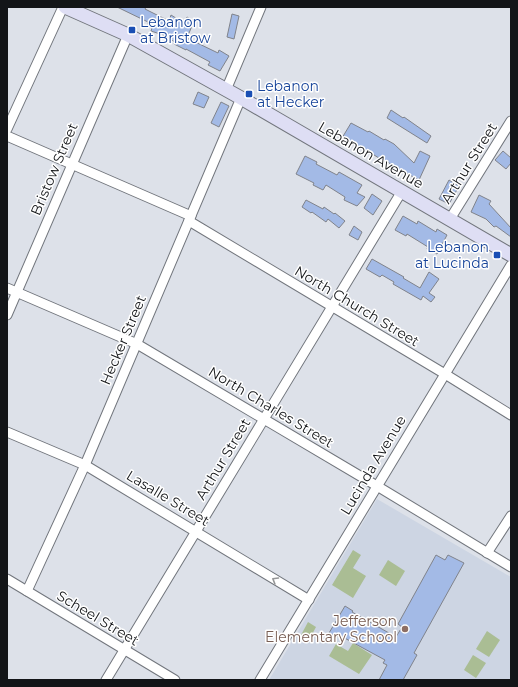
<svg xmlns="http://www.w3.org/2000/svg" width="518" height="687" font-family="Montserrat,sans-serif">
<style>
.built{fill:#cdd5e3}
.green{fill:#aabd94}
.building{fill:#a3bae6;stroke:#80838b}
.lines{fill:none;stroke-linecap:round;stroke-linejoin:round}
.street-casing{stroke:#72767d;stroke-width:11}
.secondary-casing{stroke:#72767d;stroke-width:15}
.street{stroke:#fff;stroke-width:9}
.secondary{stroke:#dedef4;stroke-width:13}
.oneway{stroke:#959697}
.transit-dot{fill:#1a4fb4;stroke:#fff;stroke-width:1.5}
.education-dot{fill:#8d6e63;stroke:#fff;stroke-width:1.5}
.labels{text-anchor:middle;stroke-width:3;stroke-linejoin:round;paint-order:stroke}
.transit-label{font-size:14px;fill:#164399;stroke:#fff;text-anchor:start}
.street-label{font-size:14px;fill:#131518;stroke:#fff}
.education-label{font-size:14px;fill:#785e54;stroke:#fff;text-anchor:end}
</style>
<rect width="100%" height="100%" fill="#dde1e9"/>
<!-- built -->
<polygon class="built" points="377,499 511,577 511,680 269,680"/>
<!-- green -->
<g class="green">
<polygon points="353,550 361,555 353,568 366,576 353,598 332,585"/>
<polygon points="388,560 405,571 396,586 379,575"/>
<polygon points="308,622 316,627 309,640 301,635"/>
<polygon points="487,631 500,640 489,657 476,649"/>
<polygon points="353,643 372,655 359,674 329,656 336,644 348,651"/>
<polygon points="473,655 486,663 476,678 464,670"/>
</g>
<!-- building -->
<g class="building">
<polygon points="117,7 146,7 145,9 169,21 171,15 184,23 187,17 194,21 187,38 218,53 219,50 229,56 220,71 208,65 210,62 186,49 186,50 174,44 175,42 163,35 151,31 152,28 147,26 148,22"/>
<polygon points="232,14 239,16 234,39 227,37"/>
<polygon points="198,92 209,97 204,108 193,104"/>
<polygon points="221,102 229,106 219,127 211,123"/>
<polygon points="391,110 403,118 404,117 431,136 427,143 387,118"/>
<polygon points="351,123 368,132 369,131 384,140 385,139 394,144 414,163 420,151 430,156 419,180 402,171 400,173 386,160 385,162 371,153 342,138"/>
<polygon points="503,151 511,158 511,163 506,169 495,160"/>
<polygon points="305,156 317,162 316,164 337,175 339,172 362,185 357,193 365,197 357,206 344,200 345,197 326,185 323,190 313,185 314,183 296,174"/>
<polygon points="449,180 459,186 449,204 439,199"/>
<polygon points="372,194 382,201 373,215 364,208"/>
<polygon points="479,195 491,201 489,204 511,228 511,237 496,226 494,227 486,219 471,212"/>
<polygon points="306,200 323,209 324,207 334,214 335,213 345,221 339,228 328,219 326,222 312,212 311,213 302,207"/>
<polygon points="403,216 417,224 418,221 436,232 437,229 447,235 437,254 427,249 428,247 407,234 406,236 395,230"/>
<polygon points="354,226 362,232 358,240 349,235"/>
<polygon points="372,259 404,277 403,278 420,288 429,272 439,279 429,293 435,297 431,302 423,296 421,300 393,284 394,282 382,275 380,277 366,269"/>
<polygon points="436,555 445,560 448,555 464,563 414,653 417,655 403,680 379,680 387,665 383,663 385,660 339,635 337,637 329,633 345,606 353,611 352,612 396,637 402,627 398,624"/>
</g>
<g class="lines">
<defs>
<g id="street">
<polyline points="226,90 261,7"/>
<polyline points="7,129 63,7"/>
<polyline points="7,136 191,216"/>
<polyline points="450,219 511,121"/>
<polyline points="189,221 445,374 511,415"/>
<polyline points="7,288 137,344 377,486 511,567"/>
<polyline points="7,315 128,35"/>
<polyline points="7,432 85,465 309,600"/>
<polyline points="487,553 511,516"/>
<polyline points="7,579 175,680"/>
<polyline points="27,591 85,465 241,98"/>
<polyline points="106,680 402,191"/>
<polyline points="260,680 511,265"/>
</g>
<polyline id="secondary" points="65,7 128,35 241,98 511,255"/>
</defs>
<!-- street casing -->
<use href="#street" class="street-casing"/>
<!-- secondary casing -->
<use href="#secondary" class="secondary-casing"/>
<!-- street -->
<use href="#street" class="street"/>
<!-- secondary -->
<use href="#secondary" class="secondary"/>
</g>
<!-- one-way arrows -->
<defs><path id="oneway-chevron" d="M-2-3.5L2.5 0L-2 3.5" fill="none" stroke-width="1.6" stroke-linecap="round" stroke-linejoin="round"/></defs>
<use class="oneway" href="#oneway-chevron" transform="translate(275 580) rotate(-149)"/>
<!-- markers -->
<g class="transit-dot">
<rect x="128" y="26" width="8" height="8" rx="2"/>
<rect x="245" y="90" width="8" height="8" rx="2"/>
<rect x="493" y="251" width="8" height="8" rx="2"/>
</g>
<circle class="education-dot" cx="405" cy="629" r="4"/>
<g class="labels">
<!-- transit labels -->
<g class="transit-label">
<text x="140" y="27">Lebanon<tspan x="140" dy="16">at Bristow</tspan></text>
<text x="257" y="91">Lebanon<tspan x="257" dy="16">at Hecker</tspan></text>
<text x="489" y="252" text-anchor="end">Lebanon<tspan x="489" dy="16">at Lucinda</tspan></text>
</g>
<!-- street labels -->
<g class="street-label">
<text transform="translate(371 155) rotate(30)" y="5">Lebanon Avenue</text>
<text transform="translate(469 163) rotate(-58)" y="5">Arthur Street</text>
<text transform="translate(54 169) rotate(-67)" y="5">Bristow Street</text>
<text transform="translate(357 306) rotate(31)" y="5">North Church Street</text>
<text transform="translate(123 340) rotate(-67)" y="5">Hecker Street</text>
<text transform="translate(271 407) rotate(31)" y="5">North Charles Street</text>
<text transform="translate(223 459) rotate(-59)" y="5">Arthur Street</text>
<text transform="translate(373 465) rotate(-59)" y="5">Lucinda Avenue</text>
<text transform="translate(168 498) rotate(31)" y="5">Lasalle Street</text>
<text transform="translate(98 618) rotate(31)" y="5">Scheel Street</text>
</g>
<!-- education labels -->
<g class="education-label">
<text x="397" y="626">Jefferson<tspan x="397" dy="16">Elementary School</tspan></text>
</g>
</g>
<!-- border -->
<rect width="518" height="687" fill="none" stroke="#131518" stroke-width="16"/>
</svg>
